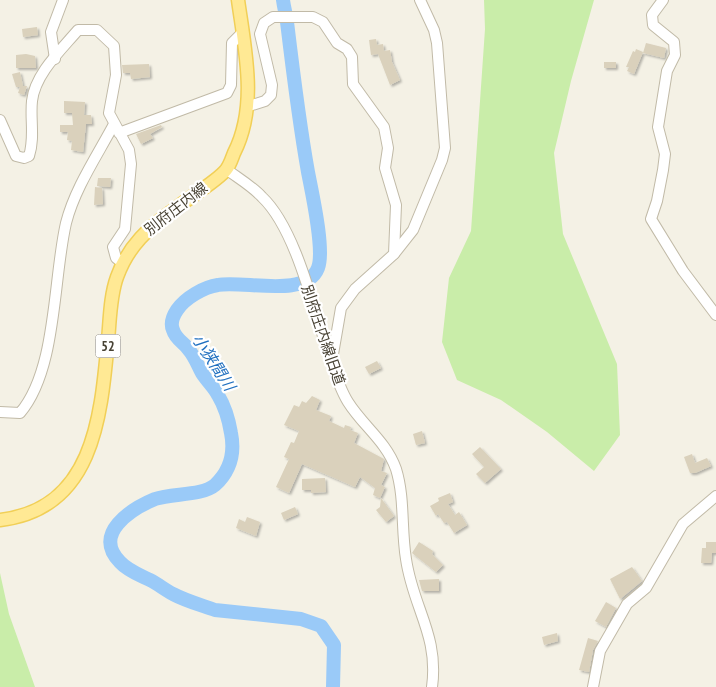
<svg xmlns="http://www.w3.org/2000/svg" width="716" height="687" font-family="'PT Sans Narrow','Noto Sans JP',sans-serif">
<style>
.green{fill:#c9eda9}
.lines{fill:none;stroke-linecap:round;stroke-linejoin:round}
.river{stroke:#9acaf8;stroke-width:14}
.building{fill:#dad1bc;filter:url(#shadow)}
.minor-casing{stroke:#c1baa7;stroke-width:12}
.major-casing{stroke:#f1cf57;stroke-width:15}
.minor{stroke:#fff;stroke-width:10}
.major{stroke:#ffe994;stroke-width:12}
.labels{text-anchor:middle;stroke-width:4.5;stroke-linejoin:round;paint-order:stroke}
.shield{fill:#fff;stroke:#7f7b71;stroke-width:1}
.shield-label{font-size:14px;font-weight:bold;fill:#484234}
.street-label{font-size:15px;fill:#484234;stroke:#fff}
.water-label{font-size:16px;font-style:italic;fill:#2170c0;stroke:#fff}
</style>
<defs>
<filter id="shadow"><feDropShadow dx="2" dy="2" stdDeviation="1" flood-color="#0004"/></filter>
</defs>
<rect width="100%" height="100%" fill="#f4f1e5"/>
<!-- green -->
<g class="green">
<polygon points="484,0 594,0 571,81 554,153 563,234 617,364 620,435 594,471 547,432 501,400 457,380 442,342 449,278 471,231 485,29"/>
<polygon points="0,573 9,614 35,687 0,687"/>
</g>
<g class="lines">
<!-- river -->
<path class="river" d="M283,0c1,8 3,14 4,22 6,50 12,100 21,150 4,21 17,78 10,96 -12,31 -75,12 -100,17 -14,2 -33,13 -41,25 -4,6 -7,13 -4,20 3,10 11,12 16,20 6,7 9,16 13,23 5,8 12,14 16,22 6,10 11,26 13,38 4,20 -1,38 -16,52 -13,11 -43,8 -60,14 -24,10 -63,35 -35,63 8,9 20,13 30,18 8,4 15,10 23,14 13,7 28,11 42,16l86,9 20,7 13,19 -1,42"/>
</g>
<!-- building -->
<g class="building">
<polygon points="37,27 38,35 23,37 22,29"/>
<polygon points="376,39 377,45 383,44 384,51 390,50 392,62 400,80 390,85 378,54 371,55 369,40"/>
<polygon points="646,43 666,48 664,58 643,53"/>
<polygon points="636,49 643,52 634,74 627,71 629,67 626,67 633,51 635,52"/>
<polygon points="26,54 35,56 36,68 16,68 16,55"/>
<rect x="604" y="62" width="12" height="6"/>
<polygon points="149,64 150,77 131,79 130,73 123,73 122,65"/>
<polygon points="20,72 23,86 27,86 24,95 18,93 20,87 16,87 12,74"/>
<polygon points="64,101 85,102 84,115 91,115 92,124 86,124 83,152 71,150 72,141 67,140 68,132 60,132 60,125 73,125 72,113 64,113"/>
<polygon points="161,125 162,127 150,134 153,138 141,144 136,134"/>
<polygon points="98,178 111,178 110,187 97,186"/>
<polygon points="95,187 102,188 103,204 94,205"/>
<polygon points="377,361 381,368 369,374 365,367"/>
<polygon points="312,396 320,400 316,410 331,416 329,421 344,428 345,425 351,427 350,430 358,433 354,443 384,459 381,471 387,473 381,485 385,487 380,498 373,495 375,488 360,477 355,487 302,464 289,493 276,487 289,459 284,457 291,442 294,443 299,431 284,425 294,405 299,407 302,401 306,403"/>
<polygon points="422,431 425,443 416,445 413,434"/>
<polygon points="480,447 501,469 485,483 476,474 484,467 472,454"/>
<polygon points="692,454 695,463 707,458 711,466 695,473 690,473 684,457"/>
<polygon points="325,478 326,492 311,493 311,490 302,490 302,479"/>
<polygon points="450,493 453,502 448,504 455,515 459,512 467,525 454,533 447,522 444,523 438,514 436,516 430,506 439,501 438,498"/>
<polygon points="381,498 394,516 386,522 376,510 380,507"/>
<polygon points="295,507 298,514 284,520 281,513"/>
<polygon points="247,517 260,522 256,536 236,528 239,519 245,522"/>
<polygon points="419,542 433,551 432,554 443,565 436,572 412,553"/>
<polygon points="706,542 716,542 716,553 712,553 711,563 701,563 702,548 706,548"/>
<polygon points="632,567 642,581 620,599 610,579"/>
<polygon points="439,579 439,591 422,591 419,580"/>
<polygon points="606,602 616,608 606,627 595,621"/>
<polygon points="557,633 558,641 544,645 542,637"/>
<polygon points="588,638 598,641 593,650 589,672 579,670"/>
</g>
<g class="lines">
<defs>
<g id="minor">
<polyline points="663,0 652,15 653,25 674,42 675,55 667,71 658,127 665,154 663,170 657,201 651,219 683,271 716,315"/>
<polyline points="55,59 51,32 63,0"/>
<polyline points="249,106 265,101 271,95 272,85 260,34 264,23 273,17 313,17 323,22 337,43 347,49 352,57 353,84 384,127 388,148 385,168 396,205 394,254 355,289 341,308 332,360"/>
<path d="M0,120l16,36 8,2 5,-2c6,-18 1,-37 3,-55 3,-27 29,-51 46,-71h19l17,16 2,29 -7,38 20,37 2,14 -6,65 -12,18 3,11 7,5"/>
<polyline points="119,133 227,93 231,85 232,43 242,33"/>
<path d="M226,169c12,9 26,17 36,28 33,31 51,109 65,152 6,17 11,37 21,53 15,24 38,39 48,67 9,29 5,60 10,90 7,49 33,76 26,128"/>
<polyline points="394,254 413,230 442,160 445,148 437,43 434,30 420,0"/>
<path d="M0,412l20,1c37,-43 33,-134 46,-190 9,-35 31,-67 48,-99"/>
<polyline points="593,687 600,651 627,604 646,588 683,524 716,496"/>
</g>
<path id="major" d="M0,520c94,-11 101,-104 108,-180 2,-20 2,-44 9,-63 11,-31 32,-50 58,-68 13,-11 41,-27 51,-39 4,-5 6,-12 8,-17 24,-47 11,-103 4,-153"/>
</defs>
<!-- minor casing -->
<use href="#minor" class="minor-casing"/>
<!-- major casing -->
<use href="#major" class="major-casing"/>
<!-- minor -->
<use href="#minor" class="minor"/>
<!-- major -->
<use href="#major" class="major"/>
</g>
<g class="labels">
<!-- shield labels -->
<rect class="shield" x="95.5" y="334.5" width="25" height="23" rx="4"/>
<g class="shield-label">
<text x="108" y="351">52</text>
</g>
<!-- street labels -->
<g class="street-label">
<text transform="translate(176 209) rotate(-38)" y="5">別府庄内線</text>
<text transform="translate(323 335) rotate(71)" y="5">別府庄内線旧道</text>
</g>
<!-- water labels -->
<g class="water-label">
<text transform="translate(214 362) rotate(57)" y="6">小狭間川</text>
</g>
</g>
</svg>
